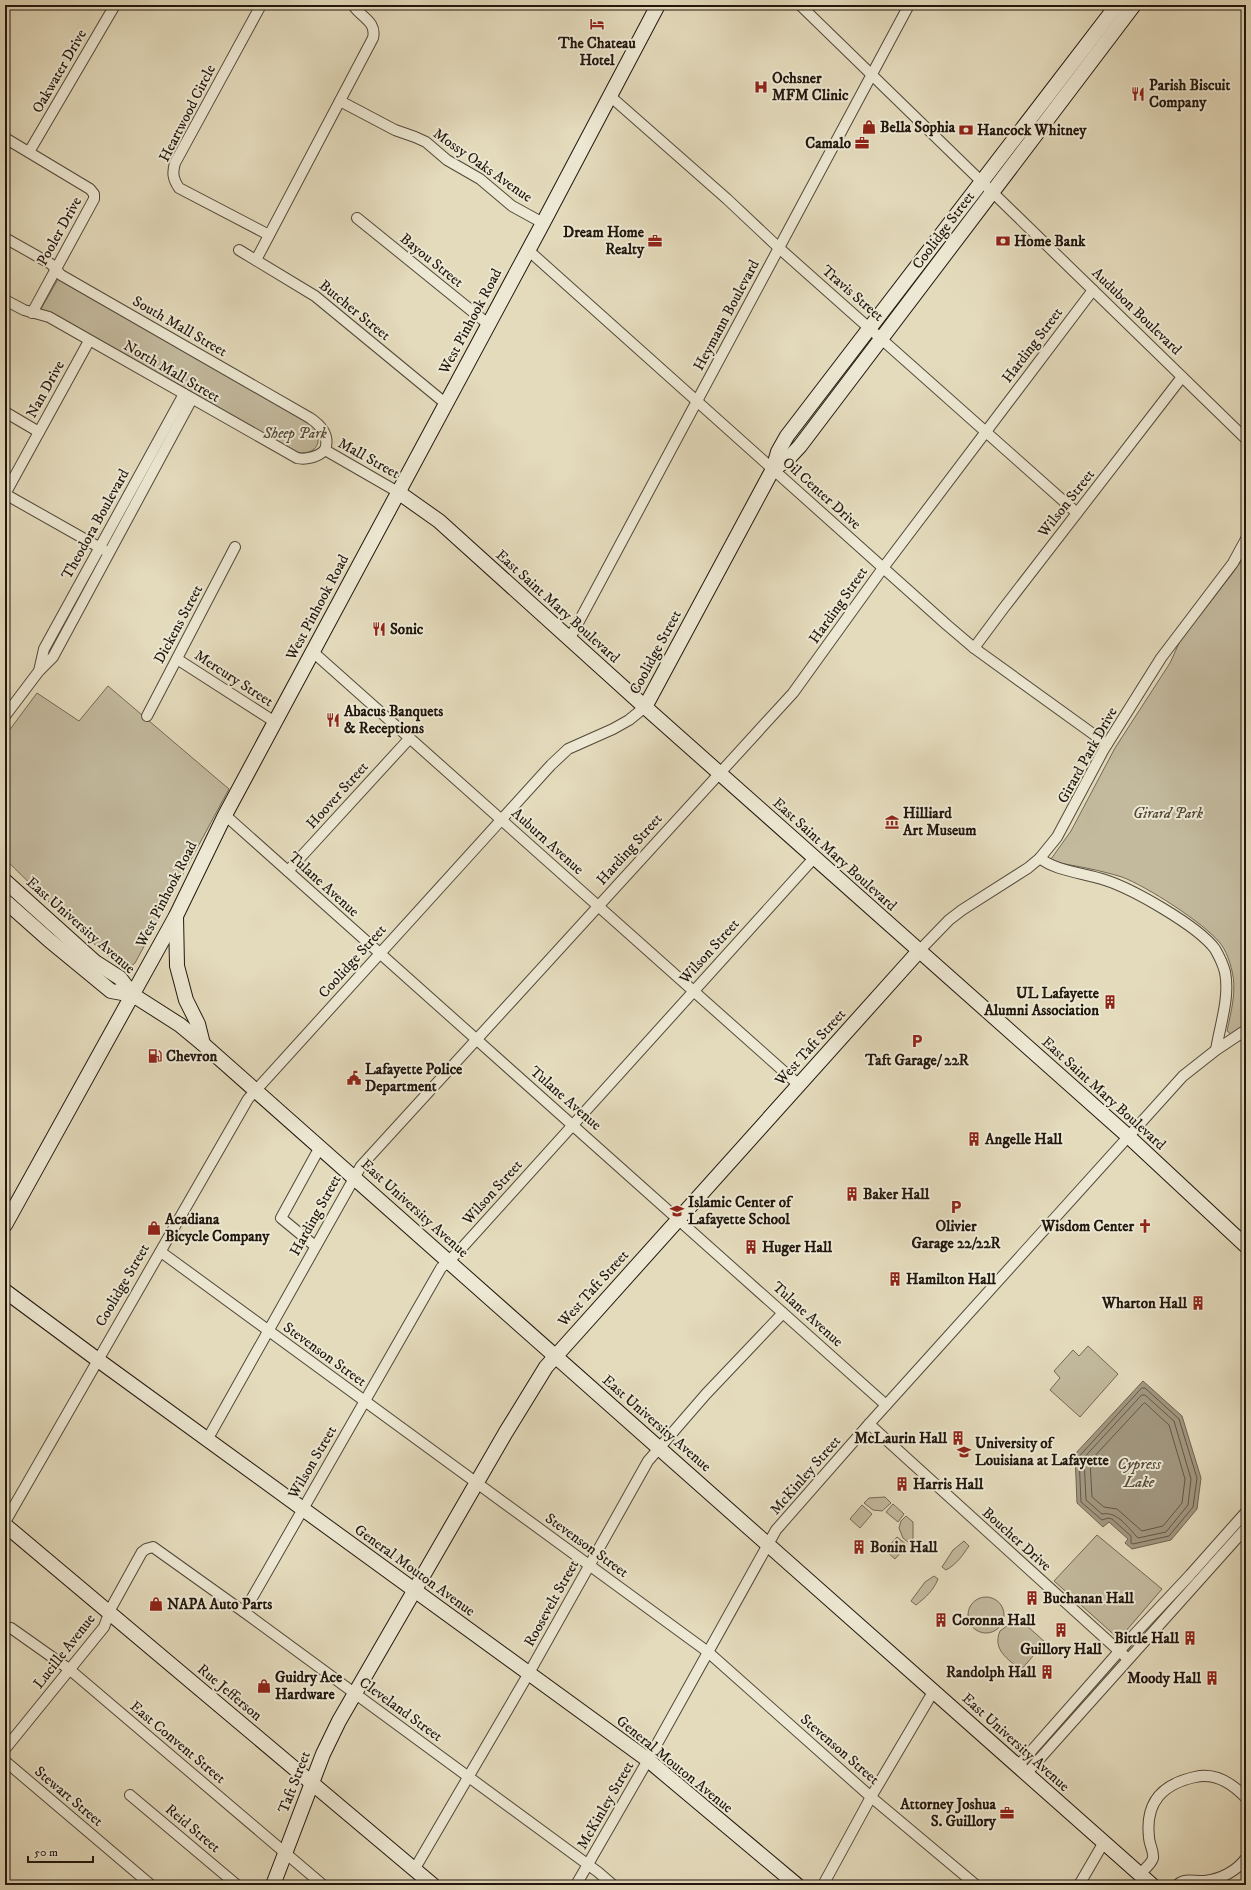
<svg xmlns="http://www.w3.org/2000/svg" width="1251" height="1890" font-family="'IM FELL DW Pica',serif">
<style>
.green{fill:#c3ba9e;stroke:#726856}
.water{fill:#a29881;stroke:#6f6453}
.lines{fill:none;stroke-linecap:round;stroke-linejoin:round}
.shore{stroke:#625848;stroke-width:1}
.street-casing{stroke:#52483a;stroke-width:12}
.secondary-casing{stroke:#22170e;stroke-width:16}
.street{stroke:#ede8d3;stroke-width:10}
.secondary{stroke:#ede8d3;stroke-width:14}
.labels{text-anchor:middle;stroke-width:4;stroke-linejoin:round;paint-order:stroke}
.poi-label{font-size:15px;font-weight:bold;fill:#22170e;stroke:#ede8d3;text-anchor:start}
.street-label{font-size:15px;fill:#22170e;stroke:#ede8d3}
.park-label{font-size:15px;font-style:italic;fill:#524839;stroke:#ede8d3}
.water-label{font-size:16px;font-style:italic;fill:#554b3c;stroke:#ede8d3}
</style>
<rect width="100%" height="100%" fill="#e4dbbc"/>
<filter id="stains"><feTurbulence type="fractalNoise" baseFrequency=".005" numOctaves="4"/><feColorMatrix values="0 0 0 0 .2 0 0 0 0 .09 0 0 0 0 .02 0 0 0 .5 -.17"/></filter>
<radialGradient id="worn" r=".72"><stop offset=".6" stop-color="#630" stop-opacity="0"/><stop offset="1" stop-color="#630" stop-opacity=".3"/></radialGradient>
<!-- green -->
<g class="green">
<path d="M58,279l252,142c18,21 4,39 -20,29l-249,-141z"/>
<path d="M1246,554v470l-15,10 -4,-3c4,-19 10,-41 5,-60 -2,-9 -6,-21 -12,-28 -16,-20 -74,-57 -98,-66 -23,-7 -45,-11 -69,-15l-2,-3 20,-28 44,-83 55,-85 10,-22 52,-67z"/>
<path d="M108,686l121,103 -94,174 -6,5c-16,0 -107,-93 -124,-109v-123l32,-43 42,28z"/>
<polygon points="1088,1346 1118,1374 1080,1417 1050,1390 1060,1378 1054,1371 1073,1350 1079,1356"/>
<polygon points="885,1497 891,1503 882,1511 873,1510 864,1503 869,1498"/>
<polygon points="893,1504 904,1514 898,1522 886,1512"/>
<polygon points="862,1505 872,1514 860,1528 850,1519"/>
<polygon points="906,1516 913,1522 913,1538 909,1543 903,1538 899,1528 901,1521"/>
<polygon points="1097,1535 1162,1589 1119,1639 1054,1581"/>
<polygon points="897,1537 907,1545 895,1559 885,1550"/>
<path d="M964,1541l5,5c-7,10 -12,18 -23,24l-4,-3 11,-17z"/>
<path d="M934,1576l4,3c-5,12 -12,18 -22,26l-5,-4 14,-19z"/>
<circle cx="986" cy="1615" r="18"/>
<path d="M1011,1623l15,2 19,17 -24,28c-13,-11 -29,-20 -21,-39z"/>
</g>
<!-- water -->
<polygon class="water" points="1143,1381 1182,1416 1201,1478 1197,1509 1171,1540 1132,1549 1125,1543 1128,1539 1109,1522 1103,1527 1077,1503 1075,1454"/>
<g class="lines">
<!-- shore -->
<g class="shore">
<polygon points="1142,1388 1145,1388 1179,1419 1197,1478 1193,1507 1169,1536 1133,1544 1131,1543 1131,1536 1112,1519 1108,1518 1102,1520 1081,1502 1079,1457"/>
<path d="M1142,1395h3l29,26 17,58 -3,26 -22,27 -28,6c-10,-10 -20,-27 -36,-24l-16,-14 -2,-42z"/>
<polygon points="1145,1403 1169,1425 1185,1479 1182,1503 1163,1526 1142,1531 1117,1509 1104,1507 1092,1497 1090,1461 1143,1404"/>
</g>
<defs>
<g id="street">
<path d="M261,5l-86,158c-3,10 -2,16 4,25l90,47"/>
<polyline points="800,5 1246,439"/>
<polyline points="610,96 727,199 779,248 1077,513"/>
<polyline points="340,101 395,130 415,137 426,142 447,160 480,179 512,206 543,223"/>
<polyline points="5,138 90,189 94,194 94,199 32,313"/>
<polyline points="29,152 115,5"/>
<polyline points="357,218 488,324"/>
<path d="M5,238l46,26 10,11 249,143c12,8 20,18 15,32"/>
<polyline points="239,250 315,296 445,403"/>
<polyline points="528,250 947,625 974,648 1107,744"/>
<path d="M256,260l117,-222c4,-17 -13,-21 -20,-33"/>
<path d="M5,300l19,10 25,7 248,141c9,2 21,-1 28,-8"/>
<polyline points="5,412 39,432"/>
<polyline points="325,450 398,492"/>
<polyline points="5,494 89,341"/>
<polyline points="5,494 104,550"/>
<polyline points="569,640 909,5"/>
<polyline points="974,648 1003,609 1182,377"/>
<polyline points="313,652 799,1085"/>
<polyline points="177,659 275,722"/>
<polyline points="39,671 44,649 184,394"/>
<polyline points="5,716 39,671 53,657 192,399"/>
<polyline points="147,716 235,547"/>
<path d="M225,815c221,196 441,393 661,590"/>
<path d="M1040,858c15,13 45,15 65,22 28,9 93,46 110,69 4,7 8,15 10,23 5,25 -5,53 -9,78"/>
<polyline points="288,871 409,739"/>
<polyline points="919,951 949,920 962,910 1028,868 1040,858 1057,837 1104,749 1161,658 1233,563 1246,539"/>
<polyline points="315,1246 281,1218 320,1147"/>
<polyline points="161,1252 708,1652 871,1797 976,1885"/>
<polyline points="869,1424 1128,1659"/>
<polyline points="207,1440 361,1166 793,693 883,568 1093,290"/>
<polyline points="5,1522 248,1099 551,765 568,749 613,729 629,720 645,707"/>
<polyline points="244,1612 441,1268 460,1250 814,858"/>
<polyline points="11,1628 69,1669 323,1885"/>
<polyline points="5,1749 104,1627 111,1608 142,1552 146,1549 153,1547 244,1612 598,1872 613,1885"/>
<polyline points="5,1761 151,1885"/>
<polyline points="1018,1766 1130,1639 1190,1575 1246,1512"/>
<polyline points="1026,1774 1246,1528"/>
<polyline points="130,1795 237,1885"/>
<polyline points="414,1870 529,1673 648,1461 706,1394 783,1313"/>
<path d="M1140,1874c4,-4 12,-11 13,-16 1,-7 -4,-14 -4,-21 -4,-35 14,-53 46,-60 21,-5 38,7 51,21"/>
<polyline points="576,1885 648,1760 776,1530 869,1424 1183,1076 1216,1050 1246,1030"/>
<polyline points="823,1885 871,1797 933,1692"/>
<polyline points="1079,1885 1104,1842"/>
<path d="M1177,1885c8,-8 18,-3 28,-4 16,-2 32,-10 41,-23"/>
</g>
<g id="secondary">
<polyline points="773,469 787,460 800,446 1134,5"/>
<polyline points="398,492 439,521 645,707 1129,1137 1246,1246"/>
<polyline points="645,707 773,469 778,452 787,436 1117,5"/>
<polyline points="5,881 95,962 120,978 133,995"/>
<polyline points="5,901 49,940 111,991 133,995 180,1025 203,1044 1152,1885"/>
<polyline points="176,916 177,966 181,981 186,1000 198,1024 203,1044"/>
<polyline points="5,1225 176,916 225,815 543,223 658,5"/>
<polyline points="5,1291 98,1360 648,1760 797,1885"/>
<polyline points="5,1525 433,1885"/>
<polyline points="273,1885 323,1754 339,1721 506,1432 546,1367 919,951"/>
</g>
</defs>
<!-- street casing -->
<use href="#street" class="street-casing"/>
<!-- secondary casing -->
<use href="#secondary" class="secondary-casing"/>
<!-- street -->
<use href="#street" class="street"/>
<!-- secondary -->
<use href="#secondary" class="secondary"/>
</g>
<!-- icons -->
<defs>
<symbol id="hotel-bare" viewBox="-9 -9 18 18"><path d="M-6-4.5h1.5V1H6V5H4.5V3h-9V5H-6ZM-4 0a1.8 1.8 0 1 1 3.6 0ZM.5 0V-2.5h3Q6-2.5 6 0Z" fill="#8f2418" stroke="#ede8d3" stroke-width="2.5" paint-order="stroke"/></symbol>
<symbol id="hospital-bare" viewBox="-9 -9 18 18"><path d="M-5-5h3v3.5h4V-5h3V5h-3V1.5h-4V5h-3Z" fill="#8f2418" stroke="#ede8d3" stroke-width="2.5" paint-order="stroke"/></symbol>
<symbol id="restaurant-bare" viewBox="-9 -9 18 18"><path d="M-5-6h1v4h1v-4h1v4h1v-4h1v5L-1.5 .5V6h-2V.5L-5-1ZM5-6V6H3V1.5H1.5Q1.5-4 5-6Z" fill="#8f2418" stroke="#ede8d3" stroke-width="2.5" paint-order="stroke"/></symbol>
<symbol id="shop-bare" viewBox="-9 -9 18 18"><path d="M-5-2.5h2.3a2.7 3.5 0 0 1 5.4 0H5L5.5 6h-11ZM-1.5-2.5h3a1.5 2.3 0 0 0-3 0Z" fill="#8f2418" stroke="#ede8d3" stroke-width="2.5" paint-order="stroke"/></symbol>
<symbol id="bank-bare" viewBox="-9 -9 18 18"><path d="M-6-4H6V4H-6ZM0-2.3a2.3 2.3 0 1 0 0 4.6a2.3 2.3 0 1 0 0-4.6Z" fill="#8f2418" stroke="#ede8d3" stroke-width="2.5" paint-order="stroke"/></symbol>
<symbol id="office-bare" viewBox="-9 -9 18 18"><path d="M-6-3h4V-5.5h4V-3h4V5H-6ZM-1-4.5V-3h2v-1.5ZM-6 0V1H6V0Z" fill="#8f2418" stroke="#ede8d3" stroke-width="2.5" paint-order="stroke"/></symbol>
<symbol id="museum-bare" viewBox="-9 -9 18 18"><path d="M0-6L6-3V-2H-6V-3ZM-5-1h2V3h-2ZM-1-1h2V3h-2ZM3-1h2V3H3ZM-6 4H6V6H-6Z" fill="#8f2418" stroke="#ede8d3" stroke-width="2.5" paint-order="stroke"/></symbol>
<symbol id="building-bare" viewBox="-9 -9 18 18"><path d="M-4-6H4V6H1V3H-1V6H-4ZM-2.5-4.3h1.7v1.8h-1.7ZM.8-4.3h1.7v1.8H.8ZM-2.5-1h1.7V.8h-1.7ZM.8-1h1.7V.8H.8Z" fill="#8f2418" stroke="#ede8d3" stroke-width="2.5" paint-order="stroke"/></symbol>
<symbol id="parking-bare" viewBox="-9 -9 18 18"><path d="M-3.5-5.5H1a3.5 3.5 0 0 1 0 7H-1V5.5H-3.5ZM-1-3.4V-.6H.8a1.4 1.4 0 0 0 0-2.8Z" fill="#8f2418" stroke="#ede8d3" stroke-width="2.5" paint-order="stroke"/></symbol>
<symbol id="fuel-bare" viewBox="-9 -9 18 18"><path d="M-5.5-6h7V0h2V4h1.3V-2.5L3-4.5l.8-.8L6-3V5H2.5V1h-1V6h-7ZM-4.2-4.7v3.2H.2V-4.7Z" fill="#8f2418" stroke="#ede8d3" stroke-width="2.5" paint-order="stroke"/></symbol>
<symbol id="civic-bare" viewBox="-9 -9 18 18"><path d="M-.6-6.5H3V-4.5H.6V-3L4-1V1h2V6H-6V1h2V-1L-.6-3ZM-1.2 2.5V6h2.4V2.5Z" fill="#8f2418" stroke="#ede8d3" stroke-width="2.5" paint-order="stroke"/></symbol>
<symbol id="school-bare" viewBox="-9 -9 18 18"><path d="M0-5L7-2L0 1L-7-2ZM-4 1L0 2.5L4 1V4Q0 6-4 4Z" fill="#8f2418" stroke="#ede8d3" stroke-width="2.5" paint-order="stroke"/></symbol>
<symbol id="church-bare" viewBox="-9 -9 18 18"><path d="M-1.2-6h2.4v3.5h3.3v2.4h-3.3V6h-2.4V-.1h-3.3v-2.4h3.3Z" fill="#8f2418" stroke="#ede8d3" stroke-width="2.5" paint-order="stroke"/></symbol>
<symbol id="university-bare" viewBox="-9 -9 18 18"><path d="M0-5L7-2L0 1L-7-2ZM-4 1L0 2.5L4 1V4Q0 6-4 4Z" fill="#8f2418" stroke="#ede8d3" stroke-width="2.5" paint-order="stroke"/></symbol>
</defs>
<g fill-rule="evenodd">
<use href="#hotel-bare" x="587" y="14" width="20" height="20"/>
<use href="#hospital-bare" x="751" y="77" width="20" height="20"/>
<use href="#restaurant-bare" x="1128" y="84" width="20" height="20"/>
<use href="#shop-bare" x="859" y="117" width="20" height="20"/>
<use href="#bank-bare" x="956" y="120" width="20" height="20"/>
<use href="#office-bare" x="852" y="133" width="20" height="20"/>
<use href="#office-bare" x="645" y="231" width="20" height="20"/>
<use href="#bank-bare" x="993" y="231" width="20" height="20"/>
<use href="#restaurant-bare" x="369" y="619" width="20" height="20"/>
<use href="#restaurant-bare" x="323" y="710" width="20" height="20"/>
<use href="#museum-bare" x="882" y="812" width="20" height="20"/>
<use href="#building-bare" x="1100" y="992" width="20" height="20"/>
<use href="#parking-bare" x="907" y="1031" width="20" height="20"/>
<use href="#fuel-bare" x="145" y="1046" width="20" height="20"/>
<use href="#civic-bare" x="344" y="1068" width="20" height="20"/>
<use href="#building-bare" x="964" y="1129" width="20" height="20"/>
<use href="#building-bare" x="842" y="1184" width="20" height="20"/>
<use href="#parking-bare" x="946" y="1197" width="20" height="20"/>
<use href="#school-bare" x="667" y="1201" width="20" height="20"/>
<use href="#church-bare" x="1135" y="1216" width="20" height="20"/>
<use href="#shop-bare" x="144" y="1218" width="20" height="20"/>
<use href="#building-bare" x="741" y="1237" width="20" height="20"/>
<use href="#building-bare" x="885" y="1269" width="20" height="20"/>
<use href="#building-bare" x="1188" y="1293" width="20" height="20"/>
<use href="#building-bare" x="948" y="1428" width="20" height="20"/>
<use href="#university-bare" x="954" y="1442" width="20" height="20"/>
<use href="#building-bare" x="892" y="1474" width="20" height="20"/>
<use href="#building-bare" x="849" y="1537" width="20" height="20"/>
<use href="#building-bare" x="1022" y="1588" width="20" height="20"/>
<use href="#shop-bare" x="146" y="1594" width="20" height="20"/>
<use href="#building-bare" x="931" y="1610" width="20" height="20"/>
<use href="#building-bare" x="1051" y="1620" width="20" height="20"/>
<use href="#building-bare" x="1180" y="1628" width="20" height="20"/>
<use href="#building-bare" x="1037" y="1662" width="20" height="20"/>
<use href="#building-bare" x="1202" y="1668" width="20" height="20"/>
<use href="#shop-bare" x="254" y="1676" width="20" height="20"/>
<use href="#office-bare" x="997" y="1803" width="20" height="20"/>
</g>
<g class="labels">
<!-- poi labels -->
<g class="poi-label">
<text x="597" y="48" text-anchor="middle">The Chateau<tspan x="597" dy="17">Hotel</tspan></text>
<text x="772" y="83">Ochsner<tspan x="772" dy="17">MFM Clinic</tspan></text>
<text x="1149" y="90">Parish Biscuit<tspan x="1149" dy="17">Company</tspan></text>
<text x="880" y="132">Bella Sophia</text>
<text x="977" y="135">Hancock Whitney</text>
<text x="851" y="148" text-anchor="end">Camalo</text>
<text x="644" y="237" text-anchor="end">Dream Home<tspan x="644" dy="17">Realty</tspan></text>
<text x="1014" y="246">Home Bank</text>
<text x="390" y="634">Sonic</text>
<text x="344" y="716">Abacus Banquets<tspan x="344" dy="17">&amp; Receptions</tspan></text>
<text x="903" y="818">Hilliard<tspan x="903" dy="17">Art Museum</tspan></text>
<text x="1099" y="998" text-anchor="end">UL Lafayette<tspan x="1099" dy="17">Alumni Association</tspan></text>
<text x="166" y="1061">Chevron</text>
<text x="917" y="1065" text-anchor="middle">Taft Garage/ 22R</text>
<text x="365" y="1074">Lafayette Police<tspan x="365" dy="17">Department</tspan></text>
<text x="985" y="1144">Angelle Hall</text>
<text x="863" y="1199">Baker Hall</text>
<text x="688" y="1207">Islamic Center of<tspan x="688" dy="17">Lafayette School</tspan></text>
<text x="165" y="1224">Acadiana<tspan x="165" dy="17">Bicycle Company</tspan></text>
<text x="956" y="1231" text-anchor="middle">Olivier<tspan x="956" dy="17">Garage 22/22R</tspan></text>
<text x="1134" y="1231" text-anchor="end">Wisdom Center</text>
<text x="762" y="1252">Huger Hall</text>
<text x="906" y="1284">Hamilton Hall</text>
<text x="1187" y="1308" text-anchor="end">Wharton Hall</text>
<text x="947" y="1443" text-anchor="end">McLaurin Hall</text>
<text x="975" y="1448">University of<tspan x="975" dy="17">Louisiana at Lafayette</tspan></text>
<text x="913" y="1489">Harris Hall</text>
<text x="870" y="1552">Bonin Hall</text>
<text x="1043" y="1603">Buchanan Hall</text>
<text x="167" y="1609">NAPA Auto Parts</text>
<text x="952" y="1625">Coronna Hall</text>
<text x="1179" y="1643" text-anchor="end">Bittle Hall</text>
<text x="1061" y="1654" text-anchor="middle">Guillory Hall</text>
<text x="1036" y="1677" text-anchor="end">Randolph Hall</text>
<text x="275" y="1682">Guidry Ace<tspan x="275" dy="17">Hardware</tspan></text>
<text x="1201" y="1683" text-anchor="end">Moody Hall</text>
<text x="996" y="1809" text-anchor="end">Attorney Joshua<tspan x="996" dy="17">S. Guillory</tspan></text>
</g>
<!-- street labels -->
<g class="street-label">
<text transform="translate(59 71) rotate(-60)" y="5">Oakwater Drive</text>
<text transform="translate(187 113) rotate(-63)" y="5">Heartwood Circle</text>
<text transform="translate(483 165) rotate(35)" y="5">Mossy Oaks Avenue</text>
<text transform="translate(943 230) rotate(-53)" y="5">Coolidge Street</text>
<text transform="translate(59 231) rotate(-61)" y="5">Pooler Drive</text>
<text transform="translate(432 260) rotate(39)" y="5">Bayou Street</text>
<text transform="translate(853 293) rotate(41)" y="5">Travis Street</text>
<text transform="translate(355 310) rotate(39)" y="5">Butcher Street</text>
<text transform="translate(1137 311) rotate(44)" y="5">Audubon Boulevard</text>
<text transform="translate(726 315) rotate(-62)" y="5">Heymann Boulevard</text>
<text transform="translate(470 321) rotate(-62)" y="5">West Pinhook Road</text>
<text transform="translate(180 326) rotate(30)" y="5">South Mall Street</text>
<text transform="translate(1032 345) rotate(-53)" y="5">Harding Street</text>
<text transform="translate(172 371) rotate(30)" y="5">North Mall Street</text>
<text transform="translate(45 389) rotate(-61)" y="5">Nan Drive</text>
<text transform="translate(369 458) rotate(29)" y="5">Mall Street</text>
<text transform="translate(822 493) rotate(42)" y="5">Oil Center Drive</text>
<text transform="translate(1066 503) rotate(-52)" y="5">Wilson Street</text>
<text transform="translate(95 524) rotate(-61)" y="5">Theodora Boulevard</text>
<text transform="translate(838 605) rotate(-55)" y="5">Harding Street</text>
<text transform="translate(558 606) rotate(42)" y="5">East Saint Mary Boulevard</text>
<text transform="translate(317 607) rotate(-62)" y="5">West Pinhook Road</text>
<text transform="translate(178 624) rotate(-62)" y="5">Dickens Street</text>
<text transform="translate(655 652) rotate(-62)" y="5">Coolidge Street</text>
<text transform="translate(234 678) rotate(33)" y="5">Mercury Street</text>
<text transform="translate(1087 755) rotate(-61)" y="5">Girard Park Drive</text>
<text transform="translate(337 795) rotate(-48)" y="5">Hoover Street</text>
<text transform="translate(548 841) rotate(42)" y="5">Auburn Avenue</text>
<text transform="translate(629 849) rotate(-48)" y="5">Harding Street</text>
<text transform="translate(835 854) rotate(42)" y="5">East Saint Mary Boulevard</text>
<text transform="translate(324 884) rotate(42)" y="5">Tulane Avenue</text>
<text transform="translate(166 894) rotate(-63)" y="5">West Pinhook Road</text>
<text transform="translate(81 925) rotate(41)" y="5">East University Avenue</text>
<text transform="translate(709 951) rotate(-48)" y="5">Wilson Street</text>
<text transform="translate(352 961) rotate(-48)" y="5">Coolidge Street</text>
<text transform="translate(810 1047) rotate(-48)" y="5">West Taft Street</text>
<text transform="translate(1104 1093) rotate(42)" y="5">East Saint Mary Boulevard</text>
<text transform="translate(566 1098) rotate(41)" y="5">Tulane Avenue</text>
<text transform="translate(492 1192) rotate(-48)" y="5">Wilson Street</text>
<text transform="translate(415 1208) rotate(42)" y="5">East University Avenue</text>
<text transform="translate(315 1215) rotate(-61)" y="5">Harding Street</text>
<text transform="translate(122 1285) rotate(-60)" y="5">Coolidge Street</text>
<text transform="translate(593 1288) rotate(-48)" y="5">West Taft Street</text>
<text transform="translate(808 1314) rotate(42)" y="5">Tulane Avenue</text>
<text transform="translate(325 1354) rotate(36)" y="5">Stevenson Street</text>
<text transform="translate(657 1423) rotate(41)" y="5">East University Avenue</text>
<text transform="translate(312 1462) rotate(-60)" y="5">Wilson Street</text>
<text transform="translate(805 1475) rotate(-49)" y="5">McKinley Street</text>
<text transform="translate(1017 1539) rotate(42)" y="5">Boucher Drive</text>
<text transform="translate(587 1545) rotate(36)" y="5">Stevenson Street</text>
<text transform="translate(415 1570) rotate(36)" y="5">General Mouton Avenue</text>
<text transform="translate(551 1603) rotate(-61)" y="5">Roosevelt Street</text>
<text transform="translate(64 1651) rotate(-52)" y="5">Lucille Avenue</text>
<text transform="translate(230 1692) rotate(40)" y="5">Rue Jefferson</text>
<text transform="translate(401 1709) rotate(36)" y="5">Cleveland Street</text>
<text transform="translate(178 1742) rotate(40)" y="5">East Convent Street</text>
<text transform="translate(1016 1742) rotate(42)" y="5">East University Avenue</text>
<text transform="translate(840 1749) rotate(41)" y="5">Stevenson Street</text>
<text transform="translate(675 1764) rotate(39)" y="5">General Mouton Avenue</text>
<text transform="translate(294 1782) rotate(-69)" y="5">Taft Street</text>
<text transform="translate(69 1796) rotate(40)" y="5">Stewart Street</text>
<text transform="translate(605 1805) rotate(-60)" y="5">McKinley Street</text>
<text transform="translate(193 1828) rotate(40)" y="5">Reid Street</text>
</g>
<!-- park labels -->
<g class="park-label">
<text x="295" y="438">Sheep Park</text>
<text x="1168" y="818">Girard Park</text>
</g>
<!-- water labels -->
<g class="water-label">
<text x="1139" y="1469">Cypress<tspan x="1139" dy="18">Lake</tspan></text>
</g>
</g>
<!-- margin -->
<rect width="1251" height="1890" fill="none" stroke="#e4dbbc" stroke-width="20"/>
<rect x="6" y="6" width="1239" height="1878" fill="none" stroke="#22170e" stroke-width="2"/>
<rect x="10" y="10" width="1231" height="1870" fill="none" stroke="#22170e"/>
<!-- scale -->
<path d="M28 1856v6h65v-6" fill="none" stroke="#22170e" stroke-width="2"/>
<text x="34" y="1856" font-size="12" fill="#22170e" stroke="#ede8d3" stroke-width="3" paint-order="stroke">50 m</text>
<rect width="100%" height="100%" filter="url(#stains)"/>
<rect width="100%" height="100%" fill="url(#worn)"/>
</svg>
